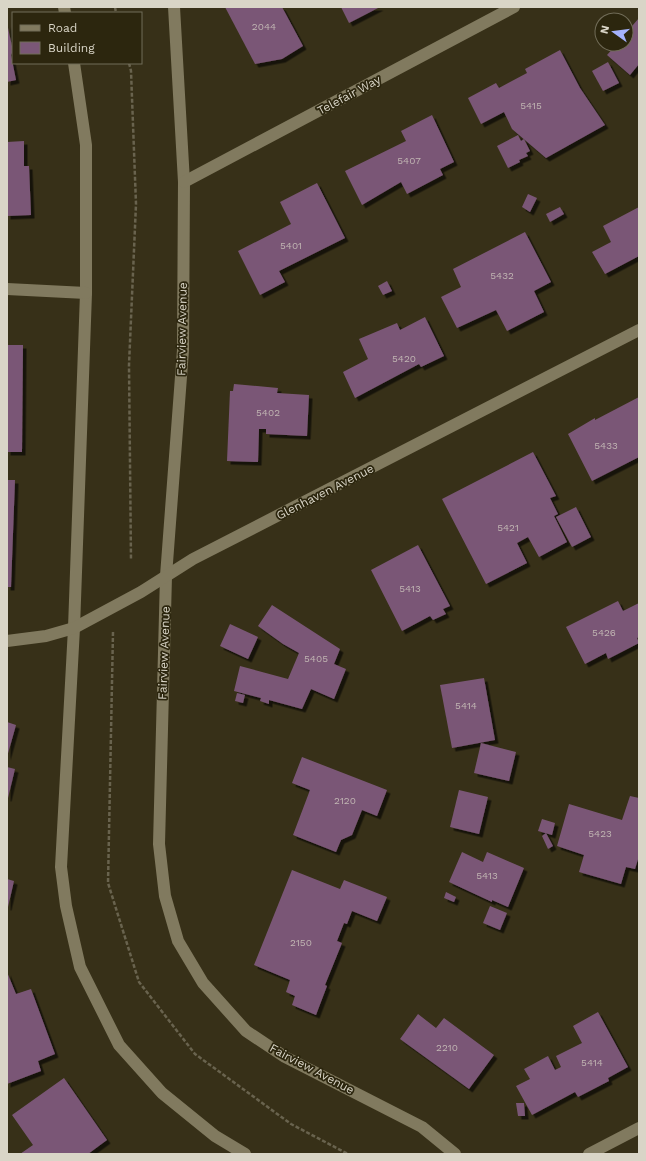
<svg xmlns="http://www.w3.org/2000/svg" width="646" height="1161" font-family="'Work Sans',sans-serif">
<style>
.building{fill:#7a5776;filter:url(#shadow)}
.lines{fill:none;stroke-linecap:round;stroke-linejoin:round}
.path{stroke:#69634e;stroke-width:2.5;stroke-dasharray:4 2;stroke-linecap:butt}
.minor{stroke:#817a5f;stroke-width:12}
.labels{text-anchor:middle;stroke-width:3.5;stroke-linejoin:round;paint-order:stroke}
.number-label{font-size:10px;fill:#c1b6b3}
.street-label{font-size:12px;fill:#d9d5c7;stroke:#2c260e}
</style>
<defs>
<filter id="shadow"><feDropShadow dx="3.5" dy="3.5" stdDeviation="0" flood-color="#0009"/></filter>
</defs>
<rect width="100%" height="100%" fill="#373018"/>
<!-- building -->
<g class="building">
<polygon points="225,7 282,7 303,46 282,59 255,64"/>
<polygon points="341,7 380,7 349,23"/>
<polygon points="639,18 639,64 630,75 607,55 617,44 626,44 626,33"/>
<polygon points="7,23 13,51 11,55 16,80 7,82"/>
<polygon points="560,50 580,88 605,125 546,158 512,129 504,112 481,124 468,98 496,83 499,88 527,73 525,69"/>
<polygon points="608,62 619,83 603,91 592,71"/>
<polygon points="432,115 454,162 440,169 443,175 407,194 401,182 362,205 345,171 406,141 401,131"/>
<polygon points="518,135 521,141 524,139 530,151 526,153 528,156 519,160 520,162 508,168 497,146"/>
<polygon points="24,141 24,166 29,166 31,215 7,216 7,142"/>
<polygon points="317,183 345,238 279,271 285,282 260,295 238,251 291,224 280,202"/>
<polygon points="528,194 537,198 530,212 522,207"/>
<polygon points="560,207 564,214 550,222 546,214"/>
<polygon points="639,207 639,256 605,274 592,252 611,242 603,226"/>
<polygon points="525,232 551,282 534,291 544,312 507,331 496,310 457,328 441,297 461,287 453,269"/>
<polygon points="387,281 392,291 383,295 378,286"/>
<polygon points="425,317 444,356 421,367 419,364 355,398 343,372 368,359 359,339 397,323 400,330"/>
<polygon points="7,345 23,345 22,452 7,452"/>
<polygon points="234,384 278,388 277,393 309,395 307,436 266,434 266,429 259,429 258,462 227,461 230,391 233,391"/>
<polygon points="639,397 639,457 592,481 568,434 595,418 595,420"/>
<polygon points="533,452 556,496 550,498 558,514 554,516 567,542 539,557 528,537 517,543 527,563 486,584 442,499"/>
<polygon points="7,480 15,480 11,587 7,587"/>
<polygon points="576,507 591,537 572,547 556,517"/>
<polygon points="418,545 450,606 443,609 446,614 433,620 430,616 402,631 371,570"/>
<polygon points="618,601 623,611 639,603 639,637 637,638 639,643 608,659 606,653 585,664 566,627"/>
<polygon points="272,605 340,649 334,664 346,669 334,699 311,689 302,709 269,700 269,704 260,701 261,698 234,691 240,666 288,679 299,653 283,644 258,626"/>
<polygon points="230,624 258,637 248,659 220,646"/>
<polygon points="484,678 495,740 452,748 440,685"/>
<polygon points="237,693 245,695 243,703 235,701"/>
<polygon points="7,722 16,725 7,757"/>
<polygon points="481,743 516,752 509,781 474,773"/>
<polygon points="302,757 387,790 377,816 362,810 352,835 341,840 336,852 293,835 310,790 292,783"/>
<polygon points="7,767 15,769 8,798 7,798"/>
<polygon points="459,790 488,797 479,834 450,827"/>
<polygon points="630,796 639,798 639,856 635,869 626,867 621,884 579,872 584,855 557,846 569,804 622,820"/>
<polygon points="542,819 555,823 552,835 538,831"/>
<polygon points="546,833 553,846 548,849 542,836"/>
<polygon points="462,852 483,862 487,852 524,868 508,907 492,900 492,902 449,882"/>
<polygon points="292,870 340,889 344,880 387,897 377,921 352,911 347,924 344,923 337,941 342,943 325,985 327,986 316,1015 292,1005 295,996 286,992 290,980 254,965"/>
<polygon points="7,879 14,881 8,907 7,907"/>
<polygon points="446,892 456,897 454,902 444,898"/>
<polygon points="490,906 507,913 500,930 483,923"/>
<polygon points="7,972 16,994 31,989 55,1054 38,1061 41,1071 7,1084"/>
<polygon points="598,1012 628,1067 608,1078 609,1081 578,1097 575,1092 532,1115 516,1086 530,1079 524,1069 548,1056 555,1070 561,1067 556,1056 582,1043 573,1026"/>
<polygon points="418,1014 436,1028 444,1018 494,1055 469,1089 400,1039"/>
<polygon points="64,1078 107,1140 88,1154 20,1154 33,1145 12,1115"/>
<polygon points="516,1103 524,1103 525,1116 518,1116"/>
</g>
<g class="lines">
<!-- path -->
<g class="path">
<polyline points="115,7 116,13"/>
<polyline points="129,63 131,71 136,204 129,365 131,560"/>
<polyline points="113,632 108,883 139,982 195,1054 291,1124 348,1154"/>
</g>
<!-- minor -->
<g class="minor">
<polyline points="64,7 65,13"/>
<polyline points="174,7 184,182 183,350 166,576 159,844 165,896 178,941 203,983 246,1031 285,1057 422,1127 455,1154"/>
<polyline points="74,63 86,145 86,293 74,628 61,867 66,906 80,967 119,1045 162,1093 215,1136 245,1154"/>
<polyline points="184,182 514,7"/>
<polyline points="7,289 86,293"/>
<polyline points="7,641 46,636 74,628 141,592 193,559 639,330"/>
<polyline points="589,1154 639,1128"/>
</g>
</g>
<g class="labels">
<!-- number labels -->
<g class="number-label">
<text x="264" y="30">2044</text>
<text x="531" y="109">5415</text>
<text x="409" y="164">5407</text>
<text x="291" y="249">5401</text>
<text x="502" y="279">5432</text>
<text x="404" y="362">5420</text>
<text x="268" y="416">5402</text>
<text x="606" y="449">5433</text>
<text x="508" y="531">5421</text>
<text x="410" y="592">5413</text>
<text x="604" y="636">5426</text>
<text x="316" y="662">5405</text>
<text x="466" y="709">5414</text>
<text x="345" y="804">2120</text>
<text x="600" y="837">5423</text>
<text x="487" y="879">5413</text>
<text x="301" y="946">2150</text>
<text x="447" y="1051">2210</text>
<text x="592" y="1066">5414</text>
</g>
<!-- street labels -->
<g class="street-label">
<text transform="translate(349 95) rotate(-28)" y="4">Telefair Way</text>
<text transform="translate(182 329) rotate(-89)" y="4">Fairview Avenue</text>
<text transform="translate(325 492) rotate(-27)" y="4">Glenhaven Avenue</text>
<text transform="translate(164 653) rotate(-88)" y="4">Fairview Avenue</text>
<text transform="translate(312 1069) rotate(28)" y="4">Fairview Avenue</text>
</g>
</g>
<!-- border -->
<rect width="646" height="1161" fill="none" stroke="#d9d5c7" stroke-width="16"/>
<!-- legend -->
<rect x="12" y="12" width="130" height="52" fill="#2c260e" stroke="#716c58"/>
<rect x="20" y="25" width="20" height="6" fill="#817a5f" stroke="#716c58"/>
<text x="48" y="32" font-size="12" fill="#d9d5c7">Road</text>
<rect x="20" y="42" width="20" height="12" fill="#7a5776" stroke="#716c58"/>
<text x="48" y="52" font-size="12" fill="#d9d5c7">Building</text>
<!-- north arrow -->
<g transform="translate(614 32) rotate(284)"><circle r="19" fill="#2c260e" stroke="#716c58"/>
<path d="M0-3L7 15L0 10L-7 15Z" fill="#a4b1fc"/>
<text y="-6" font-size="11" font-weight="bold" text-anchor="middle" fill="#d9d5c7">N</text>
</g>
</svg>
